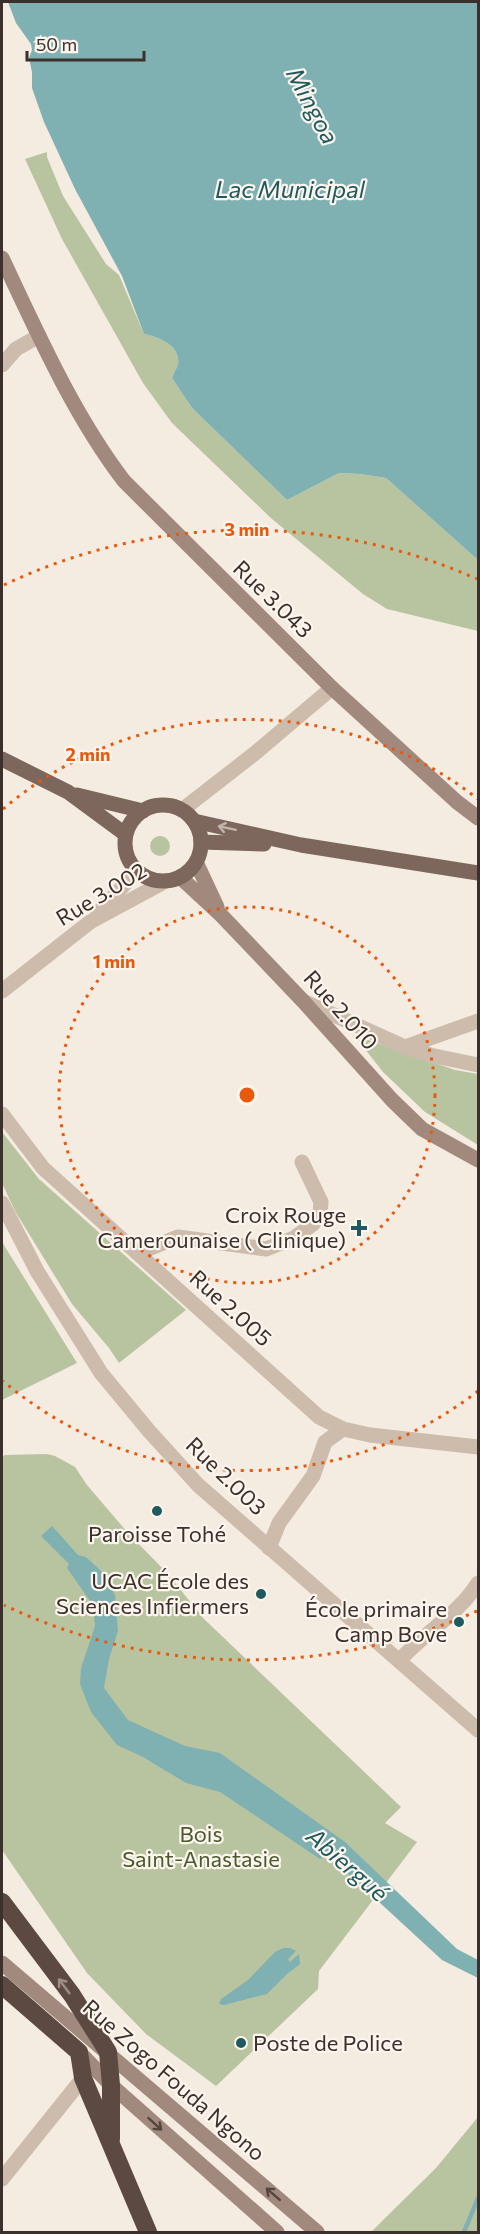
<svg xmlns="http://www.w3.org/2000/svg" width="480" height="2234" font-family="Commissioner,sans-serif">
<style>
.green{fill:#b8c4a0}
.water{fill:#7fb0b2}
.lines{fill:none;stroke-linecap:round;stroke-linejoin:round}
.stream{stroke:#7fb0b2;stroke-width:4.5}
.street{stroke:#cdbbac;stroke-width:15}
.secondary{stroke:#a18a7d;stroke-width:15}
.primary{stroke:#7d675c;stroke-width:15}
.highway{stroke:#5c4a42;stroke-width:18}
.oneway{stroke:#c2b5ac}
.oneway2{stroke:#9c8e87}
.oneway3{stroke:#544640}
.ring{fill:none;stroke:#e8590c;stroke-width:3;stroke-dasharray:3 6}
.poi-dot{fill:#1f5a5e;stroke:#fbf5ee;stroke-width:2}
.labels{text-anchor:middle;stroke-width:4.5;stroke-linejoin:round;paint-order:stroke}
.street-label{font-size:22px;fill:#3b302b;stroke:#fbf5ee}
.poi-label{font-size:22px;fill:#3b302b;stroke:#fbf5ee;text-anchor:end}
.park-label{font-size:22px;fill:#4a5a2e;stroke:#fbf5ee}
.water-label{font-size:24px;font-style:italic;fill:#1f5a5e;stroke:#fbf5ee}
.centre{fill:#e8590c;stroke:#fbf5ee;stroke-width:3}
.ring-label{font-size:18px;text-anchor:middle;font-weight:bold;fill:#e8590c;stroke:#fbf5ee;stroke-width:4.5;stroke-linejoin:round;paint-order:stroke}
</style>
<rect width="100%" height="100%" fill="#f4ebe1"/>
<!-- green -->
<g class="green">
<path d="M47,152v5l16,39 43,68 13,11 25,59c14,3 37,11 34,30 -1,5 -5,9 -6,14l20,30 95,92 52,-27 21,1 26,4 92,82v71l-91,-22 -24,-15 -91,-75 -100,-96 -29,-40 -81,-144 -37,-80z"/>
<circle cx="160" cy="846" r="10"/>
<polygon points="354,1035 455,1070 478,1074 478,1145 425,1112 383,1072"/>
<polygon points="2,1132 39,1179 186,1310 119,1363 109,1348 72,1304 15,1211 2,1183"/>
<polygon points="2,1242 77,1363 2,1400"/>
<polygon points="47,1454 55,1456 75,1467 87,1485 128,1533 167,1573 204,1619 401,1807 385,1823 417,1842 319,1971 318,1989 216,2086 146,2034 87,1973 2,1850 2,1457 5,1455"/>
<polygon points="478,2117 478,2232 371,2232 436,2168"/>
</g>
<!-- water -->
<g class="water">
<path d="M8,2h470v558l-92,-82 -26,-4 -21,-1 -52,27 -95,-92 -20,-30c1,-5 5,-9 6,-14 3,-19 -20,-27 -34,-30l-22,-58 -47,-87 -31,-67 -12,-34v-16l-3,-14 3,-8 -1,-6 -15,-21z"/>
<polygon points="52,1526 78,1555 86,1557 101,1571 115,1595 118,1631 109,1659 104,1688 128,1720 185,1746 220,1753 345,1842 457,1949 478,1960 478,1978 442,1960 327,1854 320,1859 220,1792 186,1783 143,1757 117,1745 91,1712 80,1684 81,1668 95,1626 93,1605 67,1568 69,1564 41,1536"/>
<polygon points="283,1948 290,1948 296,1951 288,1959 290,1962 299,1954 300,1964 286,1975 267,1994 224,2005 219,2004 221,1999 248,1980 275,1952"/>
</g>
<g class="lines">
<!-- stream -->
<polyline class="stream" points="464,2232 478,2198"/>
<!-- street -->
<g class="street">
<polyline points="2,365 16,349 39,336"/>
<polyline points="182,810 254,754 332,688"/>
<polyline points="98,913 137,871"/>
<polyline points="2,991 90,922 166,881"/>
<polyline points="303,1001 405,1047 430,1055 478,1065"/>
<polyline points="405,1047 478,1021"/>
<polyline points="2,1114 43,1168 319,1417 343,1429 370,1435 478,1447"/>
<polyline points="2,1203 37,1271 101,1373 149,1431 198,1485 478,1730"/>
<polyline points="138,1253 178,1237 266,1249 294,1238 313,1224 320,1213 321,1202 302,1162"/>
<polyline points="269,1548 279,1523 313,1476 325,1442 343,1429"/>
<path d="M400,1660c25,-28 58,-45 78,-77"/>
<polyline points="2,2179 83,2078"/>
</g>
<!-- secondary -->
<g class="secondary">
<path d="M2,258c36,76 71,156 122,223l208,207 125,114 21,16"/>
<polyline points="196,862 217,907"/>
<polyline points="180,877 221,915 303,1001 392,1100 422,1129 478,1160"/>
<polyline points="2,1963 317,2232"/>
<polyline points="79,2052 111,2085 277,2232"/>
</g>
<!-- primary -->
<g class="primary">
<polyline points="2,759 68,792 125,834"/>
<polyline points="77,795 143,811"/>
<circle cx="163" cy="843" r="38"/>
<polyline points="194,821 301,845 478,873"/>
<polyline points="201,842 264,844"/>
</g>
<!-- highway -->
<g class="highway">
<polyline points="2,1902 72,1995 108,2052 111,2085 111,2139"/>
<polyline points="2,1985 79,2052 83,2078 148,2232"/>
</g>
</g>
<!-- one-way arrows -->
<defs><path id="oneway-shaft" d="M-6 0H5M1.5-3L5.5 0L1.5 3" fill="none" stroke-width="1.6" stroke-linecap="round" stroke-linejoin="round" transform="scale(1.5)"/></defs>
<use class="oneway" href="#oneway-shaft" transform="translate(227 828) rotate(-168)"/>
<use class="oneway2" href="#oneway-shaft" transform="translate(64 1986) rotate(-127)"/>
<g class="oneway3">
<use href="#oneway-shaft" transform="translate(155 2124) rotate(42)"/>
<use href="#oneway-shaft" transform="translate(273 2194) rotate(-139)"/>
</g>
<!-- distance rings -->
<g class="ring">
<circle cx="247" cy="1095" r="188"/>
<path d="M478 1391A376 376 0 0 1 3 1381M3 809A376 376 0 0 1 478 799"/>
<path d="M477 1611A565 565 0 0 1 4 1605M4 585A565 565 0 0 1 477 579"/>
</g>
<!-- markers -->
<g class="poi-dot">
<path d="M356 1219h6v6h6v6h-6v6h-6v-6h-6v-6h6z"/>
<circle cx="157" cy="1511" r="6"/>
<circle cx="261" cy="1594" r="6"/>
<circle cx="459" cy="1622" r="6"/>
<circle cx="241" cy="2043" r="6"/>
</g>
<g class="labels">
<!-- street labels -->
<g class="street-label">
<text transform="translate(273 599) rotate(44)" y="8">Rue 3.043</text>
<text transform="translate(101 894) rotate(-31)" y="8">Rue 3.002</text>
<text transform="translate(341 1010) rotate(48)" y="8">Rue 2.010</text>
<text transform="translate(231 1308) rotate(42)" y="8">Rue 2.005</text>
<text transform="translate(226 1476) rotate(44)" y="8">Rue 2.003</text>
<text transform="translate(174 2080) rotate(41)" y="8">Rue Zogo Fouda Ngono</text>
</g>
<!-- poi labels -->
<g class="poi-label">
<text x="346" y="1223">Croix Rouge<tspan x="346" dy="25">Camerounaise ( Clinique)</tspan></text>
<text x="157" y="1542" text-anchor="middle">Paroisse Tohé</text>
<text x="249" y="1589">UCAC École des<tspan x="249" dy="25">Sciences Infiermers</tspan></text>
<text x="447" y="1617">École primaire<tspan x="447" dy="25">Camp Bove</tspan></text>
<text x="253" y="2051" text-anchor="start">Poste de Police</text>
</g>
<!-- park labels -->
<g class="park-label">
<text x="201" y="1842">Bois<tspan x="201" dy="25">Saint-Anastasie</tspan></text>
</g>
<!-- water labels -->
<g class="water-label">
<text transform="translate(312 106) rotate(62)" y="8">Mingoa</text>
<text x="290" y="198">Lac Municipal</text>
<text transform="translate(347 1865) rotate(41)" y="8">Abiergué</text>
</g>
</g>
<circle cx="247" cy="1095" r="9" class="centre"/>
<g class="ring-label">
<text x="247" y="536">3 min</text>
<text x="88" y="761">2 min</text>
<text x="114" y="968">1 min</text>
</g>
<!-- border -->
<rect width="480" height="2234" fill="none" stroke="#3b302b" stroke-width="6"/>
<!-- scale -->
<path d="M27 51v9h117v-9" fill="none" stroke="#3b302b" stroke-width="3"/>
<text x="36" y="51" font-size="18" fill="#3b302b" stroke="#fbf5ee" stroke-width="4.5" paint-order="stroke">50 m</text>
</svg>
